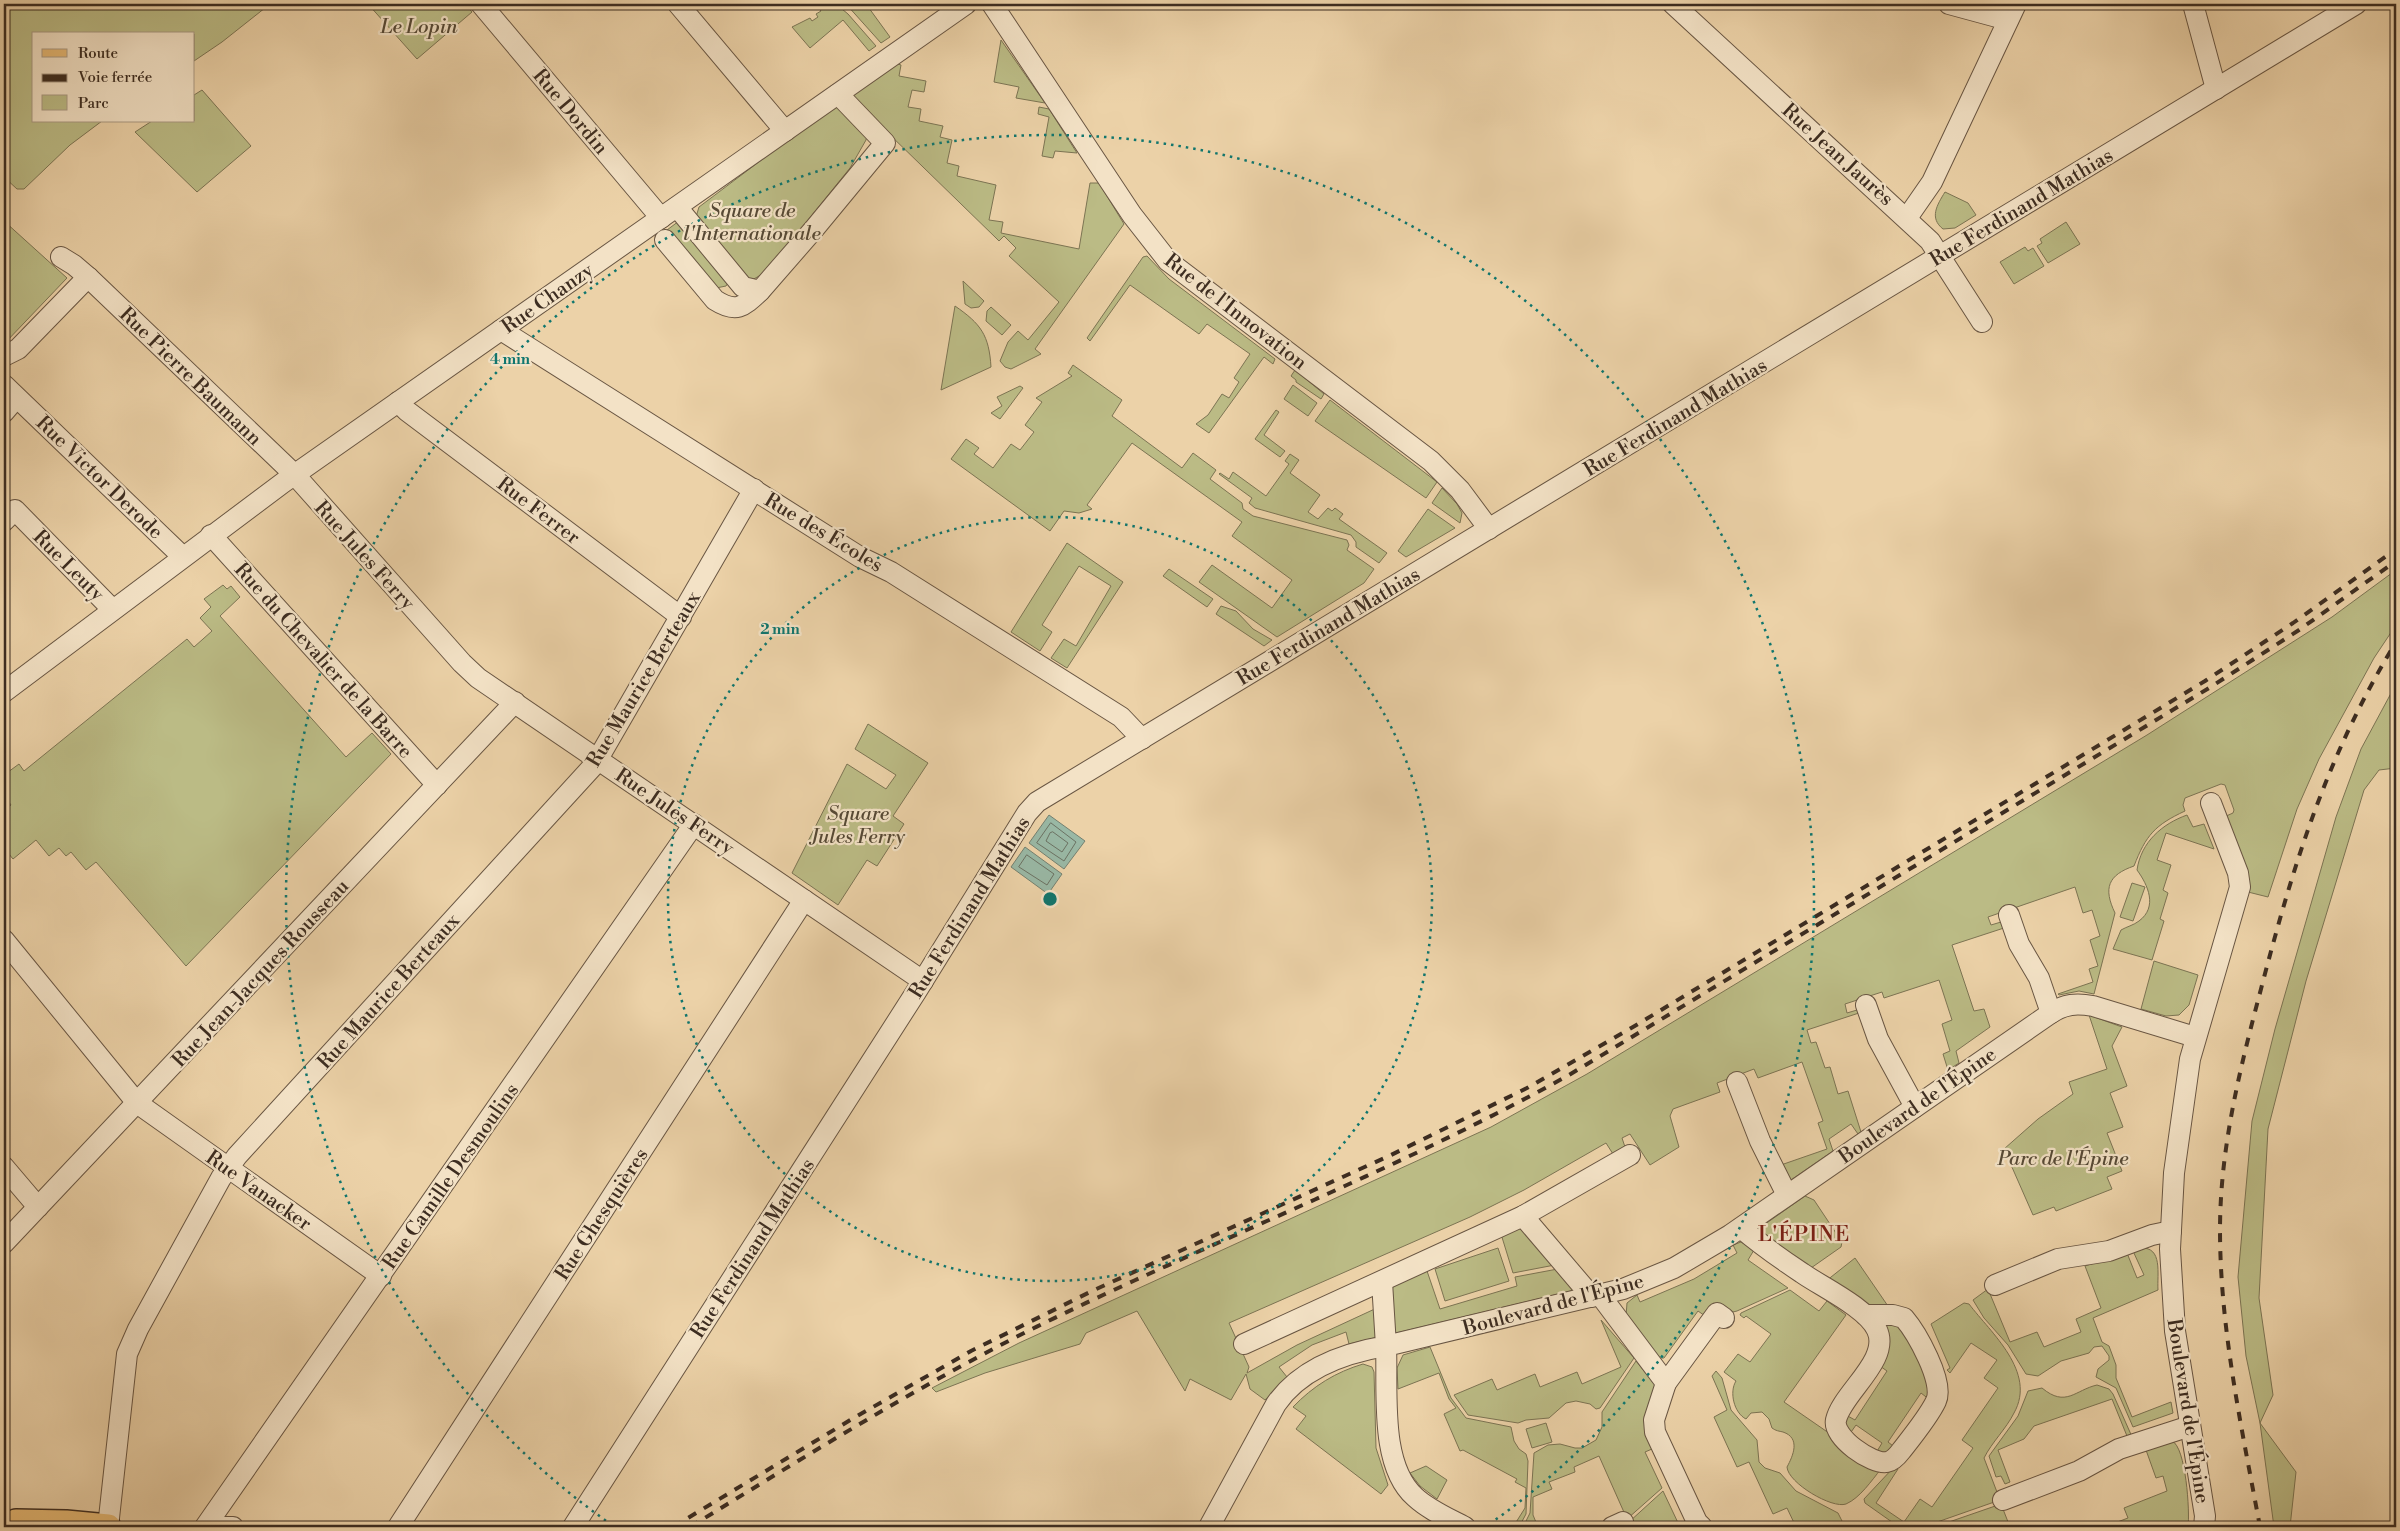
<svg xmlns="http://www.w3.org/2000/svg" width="2400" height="1531" font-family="'Libre Bodoni',serif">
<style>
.green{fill:#bbbb85;stroke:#7c7453}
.water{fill:#99b8a5;stroke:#748070}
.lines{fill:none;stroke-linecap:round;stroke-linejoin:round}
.shore{stroke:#6b7263;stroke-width:1}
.minor-casing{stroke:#695643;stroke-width:22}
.major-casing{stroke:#3d2d21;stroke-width:28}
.minor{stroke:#f3e2c6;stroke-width:20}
.major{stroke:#e6b974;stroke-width:25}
.rail{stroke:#3d2d21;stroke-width:4;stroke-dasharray:9 9;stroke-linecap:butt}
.ring{fill:none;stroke:#0f766e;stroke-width:2.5;stroke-dasharray:2.5 5}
.labels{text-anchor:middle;stroke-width:4.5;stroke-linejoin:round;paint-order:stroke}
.park-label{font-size:20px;font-style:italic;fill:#564935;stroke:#f3e2c6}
.street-label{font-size:20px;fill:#3d2d21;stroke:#f3e2c6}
.neighbourhood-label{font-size:21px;letter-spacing:1px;fill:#7a1f14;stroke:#f3e2c6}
.centre{fill:#0f766e;stroke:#f3e2c6;stroke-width:2.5}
.ring-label{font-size:15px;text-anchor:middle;font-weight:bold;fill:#0f766e;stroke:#f3e2c6;stroke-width:4.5;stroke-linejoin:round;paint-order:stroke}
</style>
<rect width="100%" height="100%" fill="#ecd2a8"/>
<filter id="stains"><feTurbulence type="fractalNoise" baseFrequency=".004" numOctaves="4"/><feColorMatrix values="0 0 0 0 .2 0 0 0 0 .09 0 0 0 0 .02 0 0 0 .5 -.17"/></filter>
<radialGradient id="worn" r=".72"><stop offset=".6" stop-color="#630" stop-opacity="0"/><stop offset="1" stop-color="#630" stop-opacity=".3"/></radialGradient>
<!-- green -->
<g class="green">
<polygon points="4,4 270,4 222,42 194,61 194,34 34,34 34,121 102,121 70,145 24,189 17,189 4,177"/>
<polygon points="368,4 465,4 472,12 417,59"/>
<polygon points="816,4 836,4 848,14 876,46 869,51 843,20 810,48 792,27 810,18 812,21 818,17 816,14 821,11"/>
<polygon points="846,4 866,4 890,37 881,43"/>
<polygon points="1001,40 1045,103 1016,98 1019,87 994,82"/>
<polygon points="895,63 901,65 899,76 926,81 924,92 912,90 908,107 921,109 919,121 943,126 940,137 952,140 947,163 959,166 957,176 996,185 989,220 1003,222 1001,233 1079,249 1090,183 1099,183 1124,224 1035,349 1041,354 1011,369 1005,367 1000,361 1008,342 1018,331 1028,340 1059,302 1009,256 1016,248 1004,236 999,241 996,238 850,96"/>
<polygon points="202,90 251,146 197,192 135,132 152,121 194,121 194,95"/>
<polygon points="840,105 867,135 866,140 850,168 766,272 752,280 741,277 696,217 699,207 833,106"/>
<polygon points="1039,107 1049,109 1077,153 1055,151 1053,158 1042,156 1049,117 1038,114"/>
<path d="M1945,192l23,11 8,12 -21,13 -12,1c-14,-11 -6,-24 2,-37z"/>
<polygon points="683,218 728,283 726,286 716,288 667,230"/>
<polygon points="4,221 67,278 4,344"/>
<polygon points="2066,222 2080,244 2048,263 2037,246 2042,243 2040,239"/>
<polygon points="2025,247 2028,251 2033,248 2044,266 2014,284 2000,262"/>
<polygon points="1147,256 1169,279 1275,359 1273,364 1264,357 1209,433 1196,424 1208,415 1222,394 1229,398 1239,382 1234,378 1250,354 1207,324 1199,334 1130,285 1090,341 1087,338 1143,257"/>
<polygon points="963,281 984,301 979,307 971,308 965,304"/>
<path d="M955,306c26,18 34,29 36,61l-50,23z"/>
<polygon points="991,307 1011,325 1002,335 986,321 987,311"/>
<polygon points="1073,365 1122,400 1112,416 1182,468 1193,453 1216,470 1210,479 1242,503 1243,509 1253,516 1347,540 1349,545 1347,550 1374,569 1364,583 1277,637 1199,582 1212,565 1272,608 1292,580 1232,536 1242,522 1132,443 1087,505 1092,509 1079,513 1064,511 1050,531 951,459 966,439 979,448 974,454 993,468 1011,444 1020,450 1034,432 1025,425 1042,402 1036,398 1072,376 1068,373"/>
<polygon points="1295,370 1324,394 1321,399 1296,382 1296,380 1291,376"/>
<polygon points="1293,385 1317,403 1308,416 1284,399"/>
<polygon points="1020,386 1023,388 1000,419 991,413 1002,406 997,397"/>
<polygon points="1330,400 1437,482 1426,498 1315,421"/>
<polygon points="1276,410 1279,412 1264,435 1285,451 1280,457 1255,439"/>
<polygon points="1290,454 1299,460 1290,473 1320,495 1308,512 1318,519 1328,508 1332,511 1335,508 1343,514 1339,519 1387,553 1379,563 1356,547 1356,542 1351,535 1255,508 1249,503 1252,498 1219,474 1220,473 1229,479 1233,472 1266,496 1289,464 1285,461"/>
<polygon points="1442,488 1457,504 1462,513 1460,523 1432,503"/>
<polygon points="1428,509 1455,528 1406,557 1398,551"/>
<polygon points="1067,543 1123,582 1067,668 1051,658 1064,639 1076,646 1111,586 1079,566 1042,625 1052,632 1040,651 1011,632"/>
<polygon points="1169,569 1213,599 1207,607 1163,576"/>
<path d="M2396,570v55l-22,33 -55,101 -22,50 -29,88 -20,-5 -24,-75 9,-4 1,-3 -9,-25 -4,-1 -36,14 -2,7 2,6c-30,14 -39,24 -51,55 -26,9 -31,22 -19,47l-21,81 -15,-3 -20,4 -1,-1 35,-12 -4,-13 9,-3 -8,-26 10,-4 -8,-26 -9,3 -8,-26 -87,30 3,8 10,-3 6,5 -55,18 22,66 10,-2 6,18 -34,24 3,12 -11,7 -5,-16 7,-3 -8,-27 10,-4 -13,-40 -55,18 -2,-6 -37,12 2,9 10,-3 5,2 -55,18 4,13 5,-1 9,26 5,-1 8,27 10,-3 13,41 -3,2 -7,-10 -22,15 4,12 -45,31 -10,-16 49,-17 -9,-26 5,-2 -21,-59 -44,16 -4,-9 -37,14 3,9 -47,17 -3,7 9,31 -29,18 -20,-31 -8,4 4,12 -13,4 -7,-11 -82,47 -54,27 -241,106 20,44 -2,6 50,-28 82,-38 -1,30 -29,7 -3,-12 -34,13 -33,22 8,10 -22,23 -15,-11 -4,-15 -15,26 -41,-21 -5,12 -48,-80 -51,22 -6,11 -95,29 -49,19 -4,-4 87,-45 472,-216 96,-53 560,-339 185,-118z"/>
<polygon points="223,585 227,589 231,586 240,597 220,616 346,757 372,733 391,754 186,966 96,862 86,870 71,852 66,856 59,848 49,856 36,840 13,859 4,848 4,811 11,805 4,795 4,775 19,764 24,771 187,639 194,647 212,631 200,618 211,607 204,599"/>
<polygon points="1221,606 1236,611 1253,629 1272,640 1264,646 1216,614"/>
<polygon points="2396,684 2396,768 2379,770 2364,790 2306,981 2268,1129 2259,1298 2273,1395 2260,1423 2296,1472 2290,1527 2274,1527 2260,1423 2246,1356 2238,1277 2252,1121 2275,1029 2336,817 2361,749"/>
<polygon points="868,724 928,763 893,816 904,824 877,866 867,860 838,905 792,873 847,764 886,789 896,775 855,749"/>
<path d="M2187,815l6,12 11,-3 10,25 -48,-16 -9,27 14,5 -8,25 5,3 -8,26 4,2 -12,39 -39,-11 8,-19c5,-3 13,-5 18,-9 19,-14 9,-36 -2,-51 4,-28 25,-46 50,-55z"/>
<polygon points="2132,883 2145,887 2133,921 2120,917"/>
<polygon points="2154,961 2198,975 2189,1005 2179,1015 2166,1016 2141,1009"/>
<polygon points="2089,1015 2122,1027 2112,1046 2127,1086 2110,1093 2123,1127 2107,1133 2122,1171 2107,1177 2112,1189 2056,1211 2054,1207 2033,1215 2004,1149 2038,1119 2073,1094 2069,1082 2107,1069"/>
<polygon points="1805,1196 1814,1200 1842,1242 1841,1247 1811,1268 1807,1268 1761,1231 1761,1227"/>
<polygon points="1518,1225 1560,1264 1513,1273 1501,1234"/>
<polygon points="1741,1242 1754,1250 1748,1260 1788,1288 1737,1311 1708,1318 1698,1311 1664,1358 1658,1358 1626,1316 1627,1303 1637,1295 1640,1302 1694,1279 1737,1253 1733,1245"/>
<polygon points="1498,1248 1509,1281 1445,1301 1435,1269"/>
<path d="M2141,1248c22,-1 16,26 17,42l-65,28 9,24 7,4 7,19v13l16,39 39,-15 2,11 -40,14 -17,-39 -20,-11 2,-8 11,-9v-4l-7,-10 -8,1 -5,6 -28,8 -23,15 -12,-2 -18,-29 -24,-27 -11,-18 15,-11 22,53 27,-10 7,15 37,-15 -5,-13 25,-11 -16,-42 42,-13 10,25 7,-3 -11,-24z"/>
<polygon points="1855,1258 1890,1309 1864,1307 1826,1281"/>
<polygon points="1426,1268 1440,1309 1517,1286 1515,1277 1563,1268 1573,1288 1571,1291 1396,1333 1393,1330 1391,1287"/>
<path d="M1790,1290l29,21 8,-10 19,14 -62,87 97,67c-9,11 -21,29 -35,35 -14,5 -58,-21 -59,-37 6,-11 14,-29 -4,-35 -4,-1 -7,-1 -11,-4l-3,-9 -7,-7 -11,1 -5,6c-12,-6 -17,-27 -10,-38l-12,-9 14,-18 12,8 21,-28 -25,-18 -2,2 -4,-3 1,-2z"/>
<path d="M1964,1303l5,1c22,29 68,68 45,109 -8,16 -22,29 -30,45l16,42 -77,27h-24l-34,-24 -1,-4 30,-32 4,2 -22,34 28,19 16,-23 12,8 41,-59 -11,-8 36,-52 -14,-10 13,-18 -26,-17 -21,30 -3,-3 3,-2 -19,-44z"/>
<polygon points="1601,1320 1634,1358 1600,1408 1596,1409 1590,1404 1576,1401 1566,1403 1549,1418 1526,1420 1518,1423 1468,1415 1454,1395 1492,1379 1497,1390 1535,1374 1540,1387 1577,1372 1582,1384 1621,1367"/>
<polygon points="1878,1322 1903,1324 1932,1388 1930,1400 1921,1393 1888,1442 1897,1449 1894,1453 1876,1453 1882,1443 1856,1425 1849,1435 1844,1429 1844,1414 1855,1420 1887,1371 1877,1364"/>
<polygon points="1430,1347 1451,1398 1466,1418 1511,1427 1514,1441 1519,1449 1526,1454 1528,1461 1526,1514 1519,1527 1513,1527 1525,1508 1526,1488 1515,1482 1517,1479 1463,1450 1460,1451 1444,1414 1456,1408 1449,1399 1439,1373 1398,1389 1397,1368 1403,1355"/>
<path d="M1636,1361l19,24c0,29 -19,32 -3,64l-7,3 17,36 -35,31 -28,-63 -25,11 1,5 -26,10 3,7 -19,8v18l5,12h-15l7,-14 4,-60 14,-8 12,-1 15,4h7l14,-8 6,-13v-15z"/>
<path d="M1363,1364l9,3 2,5 2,76 12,37 -7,9 -85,-65 10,-13 -13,-9c20,-21 43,-35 70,-43z"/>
<polygon points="1716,1371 1722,1378 1731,1410 1757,1440 1759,1462 1765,1468 1780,1473 1796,1491 1838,1513 1842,1521 1840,1526 1796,1527 1787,1508 1773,1514 1749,1462 1737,1467 1714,1417 1727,1410 1712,1376"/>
<path d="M2097,1385l12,4 4,5 20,45 -4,2 -17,-42 -78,27 -10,13 -26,11 12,32 -5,2 -4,-8 -5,1 -7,-21 29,-40 10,-25 14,-3c24,20 33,2 55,-3z"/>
<polygon points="1546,1423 1552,1442 1532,1448 1526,1429"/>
<path d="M2172,1441c14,6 18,71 16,86h-39l-7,-4 -3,4h-35l24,-9 -4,-10 43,-17 -4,-15 -7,2 -10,-28z"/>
<polygon points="1426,1466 1447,1480 1437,1499 1420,1486 1410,1473"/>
<polygon points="1663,1491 1680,1527 1631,1527 1629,1522"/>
<polygon points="2001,1504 2010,1527 1998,1527 1997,1523 1982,1527 1951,1527 1949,1522"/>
</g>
<!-- water -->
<g class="water">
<polygon points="1049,815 1085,841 1064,869 1029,843"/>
<polygon points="1025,847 1062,874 1048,894 1011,867"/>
</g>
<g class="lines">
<!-- shore -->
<g class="shore">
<polygon points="1051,823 1076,842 1064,861 1037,843"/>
<polygon points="1053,832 1068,843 1062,852 1046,841 1050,833"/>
<polygon points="1027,855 1054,874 1047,885 1019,867"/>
</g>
<defs>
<g id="minor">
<polyline points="481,4 661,218"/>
<polyline points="678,4 785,131"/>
<polyline points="992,4 1132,215 1168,261 1431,461 1460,490 1489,529"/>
<polyline points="1673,4 1930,241 1982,322"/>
<polyline points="1949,4 2008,20"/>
<polyline points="2193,4 2216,89"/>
<polyline points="677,207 743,287 760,291 814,229 885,143 838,94"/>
<polyline points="1907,218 1932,182 2016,4"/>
<path d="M665,240l50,60c22,14 29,6 45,-9"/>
<polyline points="61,257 74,265 88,277 295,475 462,663 478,678 923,981"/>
<polyline points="501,330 860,557 891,572 1121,717 1142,739"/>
<polyline points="4,356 18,349 88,277"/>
<polyline points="4,385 183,557"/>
<polyline points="398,402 407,411 681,617"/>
<polyline points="4,412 16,398"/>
<polyline points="4,521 15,510 112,609"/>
<polyline points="211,535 437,785"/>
<polyline points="4,692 284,482 966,4"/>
<polyline points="2009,915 2019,944 2039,978 2051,1013"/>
<polyline points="4,940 137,1103 381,1276"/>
<polyline points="1866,1005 1878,1039 1915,1107"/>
<polyline points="1737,1082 1760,1141 1787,1195"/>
<polyline points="4,1167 38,1207"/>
<polyline points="1523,1216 1592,1297"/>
<path d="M1741,1228c19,16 40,31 61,45 20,14 65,35 75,57 14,30 -35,63 -41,90 -4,17 36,45 51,42 6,-1 11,-7 14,-11 11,-14 28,-35 35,-50 9,-19 -20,-69 -32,-83l-11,-3h-28"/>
<polyline points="4,1243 515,702"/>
<polyline points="1995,1285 2058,1259 2109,1251 2152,1235 2171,1231"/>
<polyline points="1600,1295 1666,1383 1654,1420 1655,1432 1697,1522 1702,1527"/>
<polyline points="1244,1344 1523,1216 1630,1155"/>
<polyline points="1666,1383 1717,1313 1724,1318"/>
<polyline points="2003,1500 2079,1471 2119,1449 2190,1426"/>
<polyline points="108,1527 127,1354 138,1329 221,1178 237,1156 595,764 754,489"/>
<polyline points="205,1527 694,824"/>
<polyline points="211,1527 233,1527"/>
<polyline points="398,1527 804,900"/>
<polyline points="573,1527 916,992 1027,813 1037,802 2356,4"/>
<path d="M1209,1527l67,-123c25,-36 68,-51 110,-58l-4,-64"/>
<path d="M1465,1527c-17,-9 -36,-17 -50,-30 -36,-32 -27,-106 -29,-151l237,-57 51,-21 56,-33 321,-222c14,-9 25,-10 42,-7l102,31"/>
<polyline points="1612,1527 1623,1522"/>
<polyline points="2204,1527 2205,1516 2175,1331 2170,1249 2174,1173 2190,1059 2240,887 2238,873 2211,803"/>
</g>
<polyline id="major" points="16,1522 66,1523 108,1527"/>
</defs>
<!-- minor casing -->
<use href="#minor" class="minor-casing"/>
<!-- major casing -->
<use href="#major" class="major-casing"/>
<!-- minor -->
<use href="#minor" class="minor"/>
<!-- major -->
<use href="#major" class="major"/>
<!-- rail -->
<g class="rail">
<polyline points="673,1527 852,1419 971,1351 1092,1291 1391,1155 1527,1088 1633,1027 2205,681 2293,623 2396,549"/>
<path d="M690,1527c113,-69 226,-140 344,-199 177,-87 362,-157 535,-253l640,-387 90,-58 97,-69"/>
<path d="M2260,1527c-18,-98 -40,-197 -40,-297 0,-82 20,-162 41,-241 33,-127 66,-234 135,-347"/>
</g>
</g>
<!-- distance rings -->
<g class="ring">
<circle cx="1050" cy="899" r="382"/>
<path d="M612 1525A764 764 0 1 1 1488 1525"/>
</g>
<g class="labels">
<!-- park labels -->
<g class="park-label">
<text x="419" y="33">Le Lopin</text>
<text x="752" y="217">Square de<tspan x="752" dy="23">l'Internationale</tspan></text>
<text x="858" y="820">Square<tspan x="858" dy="23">Jules Ferry</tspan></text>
<text x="2063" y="1165">Parc de l'Épine</text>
</g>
<!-- street labels -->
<g class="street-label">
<text transform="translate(571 111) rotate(50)" y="7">Rue Dordin</text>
<text transform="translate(1838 154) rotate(42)" y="7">Rue Jean Jaurès</text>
<text transform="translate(2021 207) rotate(-31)" y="7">Rue Ferdinand Mathias</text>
<text transform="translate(547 298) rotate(-35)" y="7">Rue Chanzy</text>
<text transform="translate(1236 311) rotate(38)" y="7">Rue de l'Innovation</text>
<text transform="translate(191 376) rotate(44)" y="7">Rue Pierre Baumann</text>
<text transform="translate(1675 417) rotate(-31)" y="7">Rue Ferdinand Mathias</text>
<text transform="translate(100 477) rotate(44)" y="7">Rue Victor Derode</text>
<text transform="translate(539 510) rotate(37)" y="7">Rue Ferrer</text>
<text transform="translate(824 532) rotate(31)" y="7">Rue des Écoles</text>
<text transform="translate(365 555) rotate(48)" y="7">Rue Jules Ferry</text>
<text transform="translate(69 565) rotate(45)" y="7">Rue Leuty</text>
<text transform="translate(1328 626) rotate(-31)" y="7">Rue Ferdinand Mathias</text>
<text transform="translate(324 660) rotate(48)" y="7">Rue du Chevalier de la Barre</text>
<text transform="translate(643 679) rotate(-59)" y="7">Rue Maurice Berteaux</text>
<text transform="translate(675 811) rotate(34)" y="7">Rue Jules Ferry</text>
<text transform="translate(969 907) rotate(-58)" y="7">Rue Ferdinand Mathias</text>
<text transform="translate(260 973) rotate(-47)" y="7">Rue Jean-Jacques Rousseau</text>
<text transform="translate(388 991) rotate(-48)" y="7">Rue Maurice Berteaux</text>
<text transform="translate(1917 1105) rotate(-35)" y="7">Boulevard de l'Épine</text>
<text transform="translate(450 1176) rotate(-55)" y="7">Rue Camille Desmoulins</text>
<text transform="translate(259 1190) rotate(35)" y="7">Rue Vanacker</text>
<text transform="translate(601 1214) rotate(-57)" y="7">Rue Ghesquières</text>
<text transform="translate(752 1248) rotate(-57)" y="7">Rue Ferdinand Mathias</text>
<text transform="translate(1553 1304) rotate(-15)" y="7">Boulevard de l'Épine</text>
<text transform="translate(2189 1411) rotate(81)" y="7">Boulevard de l'Épine</text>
</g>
<!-- neighbourhood labels -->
<g class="neighbourhood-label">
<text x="1804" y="1241">L'ÉPINE</text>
</g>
</g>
<circle cx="1050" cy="899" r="8" class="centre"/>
<g class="ring-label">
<text x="510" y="364">4 min</text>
<text x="780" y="634">2 min</text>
</g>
<!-- margin -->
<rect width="2400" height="1531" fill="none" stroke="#ecd2a8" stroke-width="20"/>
<rect x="5" y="5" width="2390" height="1521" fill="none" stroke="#3d2d21" stroke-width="2.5"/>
<rect x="10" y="10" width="2380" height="1511" fill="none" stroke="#3d2d21"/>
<!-- legend -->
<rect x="32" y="32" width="162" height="90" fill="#f3e2c6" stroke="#aa9a84"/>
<rect x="42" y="49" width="25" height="8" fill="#e6b974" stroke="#aa9a84"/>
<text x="78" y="58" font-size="15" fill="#3d2d21">Route</text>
<rect x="42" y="74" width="25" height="8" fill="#3d2d21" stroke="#aa9a84"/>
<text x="78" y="82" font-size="15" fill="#3d2d21">Voie ferrée</text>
<rect x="42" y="95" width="25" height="15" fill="#bbbb85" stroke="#aa9a84"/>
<text x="78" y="108" font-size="15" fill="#3d2d21">Parc</text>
<rect width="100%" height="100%" filter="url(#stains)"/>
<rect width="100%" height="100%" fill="url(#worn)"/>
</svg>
